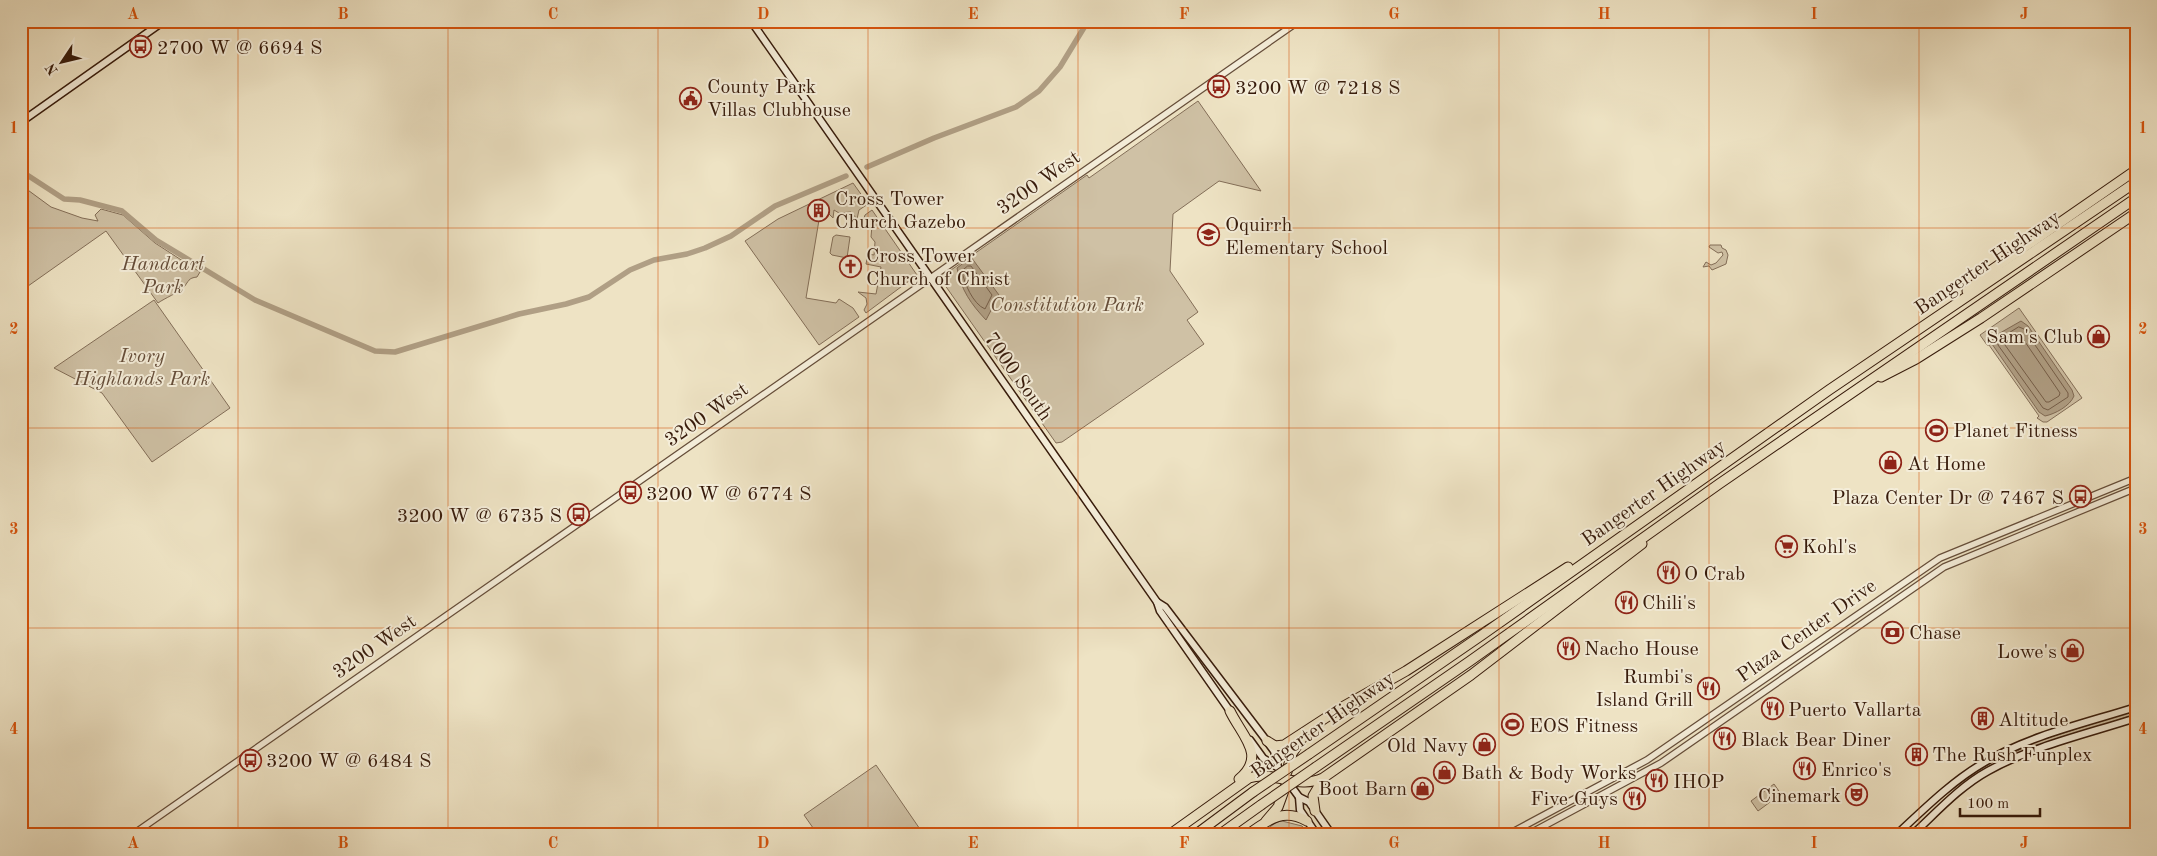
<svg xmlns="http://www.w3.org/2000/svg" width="2157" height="856" font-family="'Old Standard TT',serif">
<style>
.green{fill:#cfc1a5;stroke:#836e58}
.water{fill:#b09f85;stroke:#806a54}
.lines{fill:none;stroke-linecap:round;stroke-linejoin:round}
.shore{stroke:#745d48;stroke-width:1}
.canal{stroke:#b09f85;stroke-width:5.5}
.tertiary-casing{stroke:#654d39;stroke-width:8}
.secondary-casing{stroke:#371b0b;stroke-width:9}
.motorway-casing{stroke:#371b0b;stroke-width:11}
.tertiary{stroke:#f4edd9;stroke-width:5.5}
.secondary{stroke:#f4edd9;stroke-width:6}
.motorway{stroke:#eee3c4;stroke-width:9}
.motorway-bridge-casing{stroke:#371b0b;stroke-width:11;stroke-linecap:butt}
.motorway-bridge{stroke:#eee3c4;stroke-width:9}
.grid{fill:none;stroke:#d6530c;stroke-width:1;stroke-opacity:0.55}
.labels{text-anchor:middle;stroke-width:4;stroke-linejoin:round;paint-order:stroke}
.poi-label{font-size:20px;fill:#371b0b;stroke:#f4edd9;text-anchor:start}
.street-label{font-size:20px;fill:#371b0b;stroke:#f4edd9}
.park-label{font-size:20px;font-style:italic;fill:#654d39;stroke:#f4edd9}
.neatline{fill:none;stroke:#d6530c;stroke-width:2}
.grid-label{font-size:16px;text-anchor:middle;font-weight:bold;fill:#d6530c}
</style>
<rect width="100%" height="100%" fill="#eee3c4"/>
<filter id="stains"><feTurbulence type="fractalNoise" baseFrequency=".004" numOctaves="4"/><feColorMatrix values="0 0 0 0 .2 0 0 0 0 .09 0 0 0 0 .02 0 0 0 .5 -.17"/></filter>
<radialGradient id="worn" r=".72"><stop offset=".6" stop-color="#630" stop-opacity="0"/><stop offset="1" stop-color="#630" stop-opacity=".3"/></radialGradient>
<!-- green -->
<g class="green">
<polygon points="1198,101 1261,191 1219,181 1173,214 1170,271 1198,312 1187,320 1204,344 1062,442 1056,443 942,281 941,277 1087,175 1089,178"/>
<polygon points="853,183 868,204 859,210 857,219 851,212 839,213 834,210 833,218 825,210 821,211 819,208 816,210 819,220 806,298 836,303 839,299 853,308 859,317 819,345 745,241 778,219"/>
<path d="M21,185l30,22 31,11 16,3 -3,-6 6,-6 22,6 32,28 45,29 -3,5c-9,1 -8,4 -13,10 -6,6 -19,11 -26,16l-52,-72 -85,60v-69l3,-2 -3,-3z"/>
<polygon points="872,210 917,275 866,313 864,310 867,304 866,298 858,292 876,294 881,267 866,264 868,254 874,255 875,242 871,237 872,225 863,221 865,215"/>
<polygon points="836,235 850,237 847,258 832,255 830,253 833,237"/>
<polygon points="1710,245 1721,245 1722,248 1726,250 1728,255 1726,264 1712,270 1709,266 1703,267 1706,262 1711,265 1716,263 1723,255 1722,252 1718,253 1709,247"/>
<polygon points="154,300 230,408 152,462 102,393 54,368"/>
<polygon points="2019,308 2082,398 2047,422 2043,422 2037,418 2039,416 1989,345 1987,345 1980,335"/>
<polygon points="2136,710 2136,714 2030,749 1982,772 1981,771 2032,743"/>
<polygon points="876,765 924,835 818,835 804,815"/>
<polygon points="1774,784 1781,794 1758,811 1751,801"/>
<polygon points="1282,821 1302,826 1309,835 1258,835 1277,822"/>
</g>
<!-- water -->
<g class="water">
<path d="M971,257l28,38 -13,25c-15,-16 -25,-30 -29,-52z"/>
<path d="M2021,321l7,5 44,64 2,6c-4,10 -19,18 -29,20l-6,-4 -47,-68 1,-7z"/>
</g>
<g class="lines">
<!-- shore -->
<g class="shore">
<path d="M968,266h3l21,29 -7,14c-12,-5 -21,-26 -23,-38z"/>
<polygon points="2019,327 2024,329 2068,393 2068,397 2048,410 2043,408 1998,345 1998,340"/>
<polygon points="2018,335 2021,336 2060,393 2059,396 2049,402 2046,402 2005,345 2006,342"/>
</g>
<!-- canal -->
<g class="canal">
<polyline points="867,167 934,138 1016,107 1039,91 1060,67 1088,21"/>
<polyline points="21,171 64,199 80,200 122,211 156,240 255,300 375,351 395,352 519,314 566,304 589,297 630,270 654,260 687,254 705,248 731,236 775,206 846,176"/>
</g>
<defs>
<g id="tertiary">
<polyline points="132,835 1299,21"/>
<polyline points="1507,835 1647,760 1940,558 2136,478"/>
<polyline points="1527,835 1661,763 1944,567 2136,488"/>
</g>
<g id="secondary">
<polyline points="751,21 1157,602 1160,611 1232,714"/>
<polyline points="21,122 164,21"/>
<polyline points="1157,602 1165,607 1263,736 1274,751 1278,767"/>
<polyline points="1250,740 1263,758 1277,767"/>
<polyline points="1288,782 1299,797 1309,802 1332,835"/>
<polyline points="1299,797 1300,810 1317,835"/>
<path d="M1896,835c28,-26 56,-54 89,-73 46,-27 101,-39 151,-55"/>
<path d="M1912,835c24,-22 47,-48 76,-64 45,-25 99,-37 148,-53"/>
</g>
<g id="motorway">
<polyline points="1967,291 1990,271 2136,170"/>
<polyline points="1881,377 1916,359 1981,318 2136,213"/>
<path d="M1230,711c12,25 37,45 9,68"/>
<polyline points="1267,741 1275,746 1284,745 1344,706 1406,671 1568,567"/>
<polyline points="1309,754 1482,635 1829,390 2136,182"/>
<polyline points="1316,767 1470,661 1719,484 2136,198"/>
<polyline points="1287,772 1291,755 1303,737"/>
<polyline points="1315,811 1313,796 1323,779"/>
<polyline points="1266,821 1278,807 1286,785"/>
<path d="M1169,835l80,-57c25,-8 49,12 74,0l148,-103 171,-131"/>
<polyline points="1195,835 1253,792"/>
<polyline points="1219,835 1261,805"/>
<path d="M1247,835c20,-14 35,-28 60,-14"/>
</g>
</defs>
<!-- tertiary casing -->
<use href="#tertiary" class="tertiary-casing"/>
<!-- secondary casing -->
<use href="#secondary" class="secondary-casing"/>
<!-- motorway casing -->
<use href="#motorway" class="motorway-casing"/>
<!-- tertiary -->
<use href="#tertiary" class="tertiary"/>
<!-- secondary -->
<use href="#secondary" class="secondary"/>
<!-- motorway -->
<use href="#motorway" class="motorway"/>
<defs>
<g id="motorway-bridge">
<polyline points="1253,792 1309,754"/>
<polyline points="1261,805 1316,767"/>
</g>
</defs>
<!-- motorway-bridge casing -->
<use href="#motorway-bridge" class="motorway-bridge-casing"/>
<!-- motorway-bridge -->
<use href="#motorway-bridge" class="motorway-bridge"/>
</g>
<!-- grid -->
<path class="grid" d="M238,21v814M448,21v814M658,21v814M868,21v814M1078,21v814M1289,21v814M1499,21v814M1709,21v814M1919,21v814M21,228h2115M21,428h2115M21,628h2115"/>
<!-- icons -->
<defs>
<symbol id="bus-ring" viewBox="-11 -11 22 22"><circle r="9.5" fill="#f4edd9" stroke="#8f2418" stroke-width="1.5"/><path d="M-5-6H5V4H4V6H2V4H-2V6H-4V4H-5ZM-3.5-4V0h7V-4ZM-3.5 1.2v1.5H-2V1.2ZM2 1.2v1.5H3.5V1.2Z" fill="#8f2418"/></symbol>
<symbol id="civic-ring" viewBox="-11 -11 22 22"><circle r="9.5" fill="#f4edd9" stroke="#8f2418" stroke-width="1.5"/><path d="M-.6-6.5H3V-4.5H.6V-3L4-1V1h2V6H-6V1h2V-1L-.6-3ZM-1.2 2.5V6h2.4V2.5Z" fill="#8f2418"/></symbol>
<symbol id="building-ring" viewBox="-11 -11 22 22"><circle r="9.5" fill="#f4edd9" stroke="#8f2418" stroke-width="1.5"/><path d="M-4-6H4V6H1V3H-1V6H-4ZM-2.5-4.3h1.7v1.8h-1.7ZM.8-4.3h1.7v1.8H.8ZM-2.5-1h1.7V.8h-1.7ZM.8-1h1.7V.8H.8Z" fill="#8f2418"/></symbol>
<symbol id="school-ring" viewBox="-11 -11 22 22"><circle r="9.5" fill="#f4edd9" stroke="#8f2418" stroke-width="1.5"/><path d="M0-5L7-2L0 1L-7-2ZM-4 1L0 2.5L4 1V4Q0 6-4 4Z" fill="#8f2418"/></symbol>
<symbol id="church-ring" viewBox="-11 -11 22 22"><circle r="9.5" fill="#f4edd9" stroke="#8f2418" stroke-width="1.5"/><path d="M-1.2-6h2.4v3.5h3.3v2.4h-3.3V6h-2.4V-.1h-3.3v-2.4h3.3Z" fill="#8f2418"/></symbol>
<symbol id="shop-ring" viewBox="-11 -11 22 22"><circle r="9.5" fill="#f4edd9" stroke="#8f2418" stroke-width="1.5"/><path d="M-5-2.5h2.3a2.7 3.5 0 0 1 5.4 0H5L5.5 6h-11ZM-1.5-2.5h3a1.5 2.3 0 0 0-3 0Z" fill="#8f2418"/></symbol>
<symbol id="stadium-ring" viewBox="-11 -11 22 22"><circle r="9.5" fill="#f4edd9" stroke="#8f2418" stroke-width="1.5"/><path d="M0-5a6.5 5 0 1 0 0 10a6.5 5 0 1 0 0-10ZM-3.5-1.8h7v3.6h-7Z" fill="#8f2418"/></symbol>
<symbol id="supermarket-ring" viewBox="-11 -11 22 22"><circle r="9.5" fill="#f4edd9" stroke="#8f2418" stroke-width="1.5"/><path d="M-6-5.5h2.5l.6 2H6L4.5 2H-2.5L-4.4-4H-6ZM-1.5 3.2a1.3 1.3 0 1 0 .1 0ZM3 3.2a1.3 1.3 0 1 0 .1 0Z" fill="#8f2418"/></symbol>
<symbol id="restaurant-ring" viewBox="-11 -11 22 22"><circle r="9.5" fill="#f4edd9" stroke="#8f2418" stroke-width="1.5"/><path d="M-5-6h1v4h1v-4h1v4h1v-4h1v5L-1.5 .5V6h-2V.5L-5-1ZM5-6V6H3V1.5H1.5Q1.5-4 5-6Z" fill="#8f2418"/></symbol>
<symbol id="bank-ring" viewBox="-11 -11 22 22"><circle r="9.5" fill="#f4edd9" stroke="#8f2418" stroke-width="1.5"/><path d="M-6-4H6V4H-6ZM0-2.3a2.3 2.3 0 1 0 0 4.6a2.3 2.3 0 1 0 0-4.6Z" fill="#8f2418"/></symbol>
<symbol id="theatre-ring" viewBox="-11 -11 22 22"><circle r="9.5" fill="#f4edd9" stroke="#8f2418" stroke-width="1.5"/><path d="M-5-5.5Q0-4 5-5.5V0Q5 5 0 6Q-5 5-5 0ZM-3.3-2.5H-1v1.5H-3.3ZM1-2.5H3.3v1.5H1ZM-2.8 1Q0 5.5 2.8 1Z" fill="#8f2418"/></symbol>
</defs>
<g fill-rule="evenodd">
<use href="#bus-ring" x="128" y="34" width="25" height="25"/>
<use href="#bus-ring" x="1206" y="74" width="25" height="25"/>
<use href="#civic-ring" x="678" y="86" width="25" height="25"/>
<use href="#building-ring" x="806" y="198" width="25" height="25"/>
<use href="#school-ring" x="1196" y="222" width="25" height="25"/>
<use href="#church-ring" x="838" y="254" width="25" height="25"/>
<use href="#shop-ring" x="2086" y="324" width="25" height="25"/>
<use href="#stadium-ring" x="1924" y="418" width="25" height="25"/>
<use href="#shop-ring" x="1878" y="450" width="25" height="25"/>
<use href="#bus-ring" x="618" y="480" width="25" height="25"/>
<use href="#bus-ring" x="2068" y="484" width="25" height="25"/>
<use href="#bus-ring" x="566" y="502" width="25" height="25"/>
<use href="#supermarket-ring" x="1774" y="534" width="25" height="25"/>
<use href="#restaurant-ring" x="1656" y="560" width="25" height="25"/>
<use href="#restaurant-ring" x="1614" y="590" width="25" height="25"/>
<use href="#bank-ring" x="1880" y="620" width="25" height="25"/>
<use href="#restaurant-ring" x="1556" y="636" width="25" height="25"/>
<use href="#shop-ring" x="2060" y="638" width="25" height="25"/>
<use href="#restaurant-ring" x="1696" y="676" width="25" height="25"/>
<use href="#restaurant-ring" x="1760" y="696" width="25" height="25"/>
<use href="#building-ring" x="1970" y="706" width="25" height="25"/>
<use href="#stadium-ring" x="1500" y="712" width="25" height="25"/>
<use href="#restaurant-ring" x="1712" y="726" width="25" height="25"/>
<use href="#shop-ring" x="1472" y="732" width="25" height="25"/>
<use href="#building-ring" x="1904" y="742" width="25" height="25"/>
<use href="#bus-ring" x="238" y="748" width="25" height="25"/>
<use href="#restaurant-ring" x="1792" y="756" width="25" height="25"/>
<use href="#shop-ring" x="1432" y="760" width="25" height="25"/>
<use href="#restaurant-ring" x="1644" y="768" width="25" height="25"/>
<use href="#shop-ring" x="1410" y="776" width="25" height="25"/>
<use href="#theatre-ring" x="1844" y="782" width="25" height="25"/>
<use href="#restaurant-ring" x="1622" y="786" width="25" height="25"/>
</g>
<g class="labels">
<!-- poi labels -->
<g class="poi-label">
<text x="157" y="54">2700 W @ 6694 S</text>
<text x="707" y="93">County Park<tspan x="707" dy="23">Villas Clubhouse</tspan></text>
<text x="1235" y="94">3200 W @ 7218 S</text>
<text x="835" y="205">Cross Tower<tspan x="835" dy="23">Church Gazebo</tspan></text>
<text x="1225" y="231">Oquirrh<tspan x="1225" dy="23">Elementary School</tspan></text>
<text x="866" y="262">Cross Tower<tspan x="866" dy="23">Church of Christ</tspan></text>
<text x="2083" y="343" text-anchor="end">Sam's Club</text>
<text x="1953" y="437">Planet Fitness</text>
<text x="1907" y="470">At Home</text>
<text x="646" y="500">3200 W @ 6774 S</text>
<text x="2064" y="504" text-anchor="end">Plaza Center Dr @ 7467 S</text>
<text x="562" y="522" text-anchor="end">3200 W @ 6735 S</text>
<text x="1802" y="553">Kohl's</text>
<text x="1684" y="580">O Crab</text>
<text x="1642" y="609">Chili's</text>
<text x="1909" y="639">Chase</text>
<text x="1584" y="655">Nacho House</text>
<text x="2057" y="658" text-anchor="end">Lowe's</text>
<text x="1693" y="683" text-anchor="end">Rumbi's<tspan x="1693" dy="23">Island Grill</tspan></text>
<text x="1788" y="716">Puerto Vallarta</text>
<text x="1998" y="726">Altitude</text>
<text x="1529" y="732">EOS Fitness</text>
<text x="1741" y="746">Black Bear Diner</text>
<text x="1468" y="752" text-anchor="end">Old Navy</text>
<text x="1932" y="761">The Rush Funplex</text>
<text x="266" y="767">3200 W @ 6484 S</text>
<text x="1821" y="776">Enrico's</text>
<text x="1461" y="779">Bath &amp; Body Works</text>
<text x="1673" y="788">IHOP</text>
<text x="1407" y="795" text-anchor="end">Boot Barn</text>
<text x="1841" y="802" text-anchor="end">Cinemark</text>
<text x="1618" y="805" text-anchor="end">Five Guys</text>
</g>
<!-- street labels -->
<g class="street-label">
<text transform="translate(1038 182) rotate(-35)" y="7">3200 West</text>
<text transform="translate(1987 262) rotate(-34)" y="7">Bangerter Highway</text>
<text transform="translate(1019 376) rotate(55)" y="7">7000 South</text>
<text transform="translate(706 414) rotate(-35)" y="7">3200 West</text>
<text transform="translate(1653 492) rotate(-35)" y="7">Bangerter Highway</text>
<text transform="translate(1806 630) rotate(-35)" y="7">Plaza Center Drive</text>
<text transform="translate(374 646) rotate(-35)" y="7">3200 West</text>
<text transform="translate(1322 724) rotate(-35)" y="7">Bangerter Highway</text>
</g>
<!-- park labels -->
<g class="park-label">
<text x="163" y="270">Handcart<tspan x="163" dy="23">Park</tspan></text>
<text x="1067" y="311">Constitution Park</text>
<text x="142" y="362">Ivory<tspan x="142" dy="23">Highlands Park</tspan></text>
</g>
</g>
<!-- margin -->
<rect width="2157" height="856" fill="none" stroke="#eee3c4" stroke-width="55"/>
<!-- north arrow -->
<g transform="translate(62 62) rotate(235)" stroke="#f4edd9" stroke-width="4" paint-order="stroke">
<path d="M0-4L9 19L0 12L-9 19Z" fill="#371b0b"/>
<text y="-8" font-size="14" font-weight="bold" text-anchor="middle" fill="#371b0b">N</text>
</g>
<!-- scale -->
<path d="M1960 808v8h80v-8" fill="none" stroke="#371b0b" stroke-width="2.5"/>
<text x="1967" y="808" font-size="15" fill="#371b0b" stroke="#f4edd9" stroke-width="4" paint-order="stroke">100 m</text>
<rect x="28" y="28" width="2102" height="800" class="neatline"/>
<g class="grid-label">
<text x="133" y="19">A</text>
<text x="343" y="19">B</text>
<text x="553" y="19">C</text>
<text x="763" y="19">D</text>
<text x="973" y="19">E</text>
<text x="1184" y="19">F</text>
<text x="1394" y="19">G</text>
<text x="1604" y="19">H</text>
<text x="1814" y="19">I</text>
<text x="2024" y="19">J</text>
<text x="14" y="133">1</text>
<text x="2143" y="133">1</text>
<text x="14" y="334">2</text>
<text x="2143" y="334">2</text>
<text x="14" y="534">3</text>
<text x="2143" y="534">3</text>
<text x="14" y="734">4</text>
<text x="2143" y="734">4</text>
<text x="133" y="848">A</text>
<text x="343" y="848">B</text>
<text x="553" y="848">C</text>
<text x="763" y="848">D</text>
<text x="973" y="848">E</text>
<text x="1184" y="848">F</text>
<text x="1394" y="848">G</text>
<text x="1604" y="848">H</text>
<text x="1814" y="848">I</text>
<text x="2024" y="848">J</text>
</g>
<rect width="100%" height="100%" filter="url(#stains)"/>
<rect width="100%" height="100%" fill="url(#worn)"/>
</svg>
